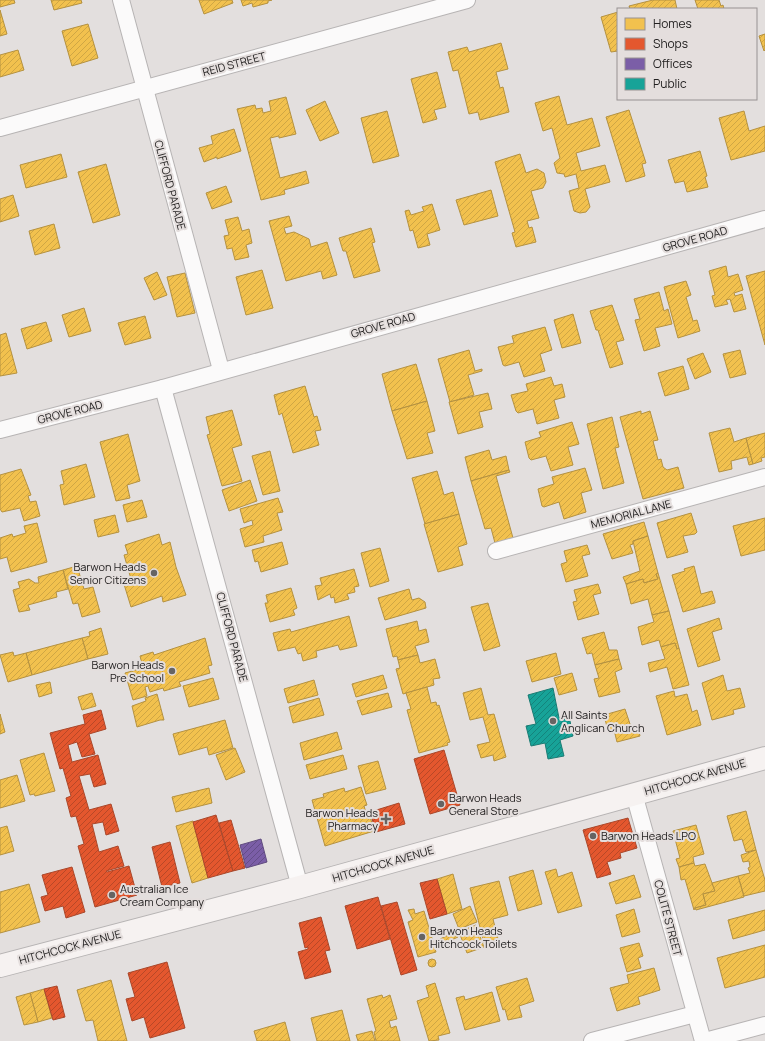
<svg xmlns="http://www.w3.org/2000/svg" width="765" height="1041" font-family="Manrope,sans-serif">
<style>
.homes{fill:url(#homes-hatch);stroke:#b49140}
.shops{fill:url(#shops-hatch);stroke:#aa472a}
.offices{fill:url(#offices-hatch);stroke:#614c7f}
.public{fill:url(#public-hatch);stroke:#1b7c74}
.lines{fill:none;stroke-linecap:round;stroke-linejoin:round}
.street-casing{stroke:#b7b4b4;stroke-width:18}
.secondary-casing{stroke:#b7b4b4;stroke-width:24}
.street{stroke:#fbfafa;stroke-width:16}
.secondary{stroke:#f6f2f1;stroke-width:22}
.poi-dot{fill:#666463;stroke:#e4dedd;stroke-width:1.5}
.labels{text-anchor:middle;stroke-width:4;stroke-linejoin:round;paint-order:stroke}
.street-label{font-size:11px;fill:#232121;stroke:#e4dedd}
.poi-label{font-size:11px;fill:#232121;stroke:#e4dedd;text-anchor:start}
</style>
<defs>
<pattern id="homes-hatch" width="6" height="6" patternUnits="userSpaceOnUse"><rect width="6" height="6" fill="#f2c14e"/><path d="M-1 1l2-2M0 6l6-6M5 7l2-2" fill="none" stroke="#cfa644"/></pattern>
<pattern id="shops-hatch" width="6" height="6" patternUnits="userSpaceOnUse"><rect width="6" height="6" fill="#e4572e"/><path d="M-1 1l2-2M0 6l6-6M5 7l2-2" fill="none" stroke="#b84827"/></pattern>
<pattern id="offices-hatch" width="6" height="6" patternUnits="userSpaceOnUse"><rect width="6" height="6" fill="#7b5ea7"/><path d="M-1 1l2-2M0 6l6-6M5 7l2-2" fill="none" stroke="#644d88"/></pattern>
<pattern id="public-hatch" width="6" height="6" patternUnits="userSpaceOnUse"><rect width="6" height="6" fill="#17a398"/><path d="M-1 1l2-2M0 6l6-6M5 7l2-2" fill="none" stroke="#14847c"/></pattern>
</defs>
<rect width="100%" height="100%" fill="#e3dfde"/>
<!-- homes -->
<g class="homes">
<polygon points="0,0 14,0 15,3 0,7"/>
<polygon points="51,0 81,0 82,3 54,10"/>
<polygon points="199,0 232,0 233,3 204,14"/>
<polygon points="241,0 272,0 268,1 268,3 253,7 252,3 243,6"/>
<polygon points="653,0 675,0 677,9 630,9 629,6"/>
<polygon points="695,0 719,0 721,6 723,5 724,9 698,9"/>
<polygon points="0,10 7,34 0,36"/>
<polygon points="618,12 618,51 611,52 601,17"/>
<polygon points="88,24 98,58 72,66 62,31"/>
<polygon points="765,34 765,50 764,51 759,36"/>
<polygon points="501,43 508,69 496,72 500,88 503,87 509,112 480,120 478,112 469,114 458,70 453,71 448,52 467,47 469,52"/>
<polygon points="18,50 24,70 0,77 0,55"/>
<polygon points="437,72 446,107 434,110 437,119 423,123 411,79"/>
<polygon points="559,96 567,125 592,118 600,146 576,153 581,171 605,165 610,182 585,189 590,207 586,212 580,213 574,211 569,191 579,188 576,174 565,177 564,174 557,173 554,163 560,158 552,128 543,131 535,103"/>
<polygon points="286,97 296,134 279,138 279,136 270,138 280,178 306,171 309,183 284,190 285,194 261,200 237,109 255,105 256,109 262,108 263,113 271,111 269,101"/>
<polygon points="325,101 339,133 320,141 306,110"/>
<polygon points="629,110 646,163 642,164 645,176 626,182 606,117"/>
<polygon points="387,111 399,156 373,163 361,118"/>
<polygon points="744,111 749,131 765,126 765,151 731,160 719,118"/>
<polygon points="234,129 241,151 217,159 217,157 204,162 199,148 213,144 211,136"/>
<polygon points="700,151 707,176 705,177 708,187 687,192 684,181 675,183 668,160"/>
<polygon points="61,154 67,177 26,188 20,165"/>
<polygon points="520,154 526,173 537,169 544,173 546,182 543,188 531,191 539,218 527,221 529,228 532,227 536,242 516,247 512,233 515,232 495,162"/>
<polygon points="106,164 120,215 93,223 78,172"/>
<polygon points="226,186 232,202 212,209 206,193"/>
<polygon points="491,190 498,216 464,225 456,200"/>
<polygon points="13,195 19,216 0,222 0,199"/>
<polygon points="432,204 440,230 427,234 430,245 418,248 413,230 410,231 405,211 409,210 411,215 424,211 422,207"/>
<polygon points="289,216 292,226 284,228 286,234 294,232 309,239 311,247 327,242 337,275 323,279 321,271 286,281 269,221"/>
<polygon points="238,217 242,231 249,229 252,243 246,245 249,257 235,260 232,248 227,249 224,236 229,235 225,220"/>
<polygon points="54,224 60,248 35,255 29,231"/>
<polygon points="371,228 375,242 372,243 380,271 354,278 346,251 343,251 339,238"/>
<polygon points="726,266 728,277 738,274 743,290 734,293 735,296 742,294 746,309 734,312 730,299 726,300 728,304 715,307 712,296 715,295 709,271"/>
<polygon points="262,270 273,308 246,315 236,277"/>
<polygon points="765,271 765,345 746,276"/>
<polygon points="157,272 167,295 154,300 144,278"/>
<polygon points="185,273 195,313 177,317 167,277"/>
<polygon points="686,281 691,295 686,297 693,321 697,320 700,331 678,338 664,287"/>
<polygon points="659,292 664,311 668,309 672,324 655,328 660,346 644,351 635,320 640,319 634,299"/>
<polygon points="612,305 624,340 616,342 623,364 610,368 598,330 596,330 590,311"/>
<polygon points="84,308 91,331 69,337 62,315"/>
<polygon points="573,314 581,343 562,348 554,320"/>
<polygon points="145,316 151,338 125,345 118,323"/>
<polygon points="46,322 52,341 27,349 21,329"/>
<polygon points="545,327 552,350 540,354 545,371 524,377 519,362 505,366 503,365 498,347 514,343 512,336"/>
<polygon points="6,333 17,373 0,376 0,335"/>
<polygon points="469,350 475,371 482,369 482,371 468,375 474,395 450,402 438,359"/>
<polygon points="740,350 746,374 730,378 723,354"/>
<polygon points="703,353 711,372 695,379 687,359"/>
<polygon points="416,364 427,401 392,411 382,374"/>
<polygon points="683,366 689,389 665,396 658,373"/>
<polygon points="551,377 554,386 562,384 565,397 554,400 559,418 537,424 533,409 518,413 516,411 511,395 528,391 526,384"/>
<polygon points="305,386 314,417 317,416 321,430 315,431 319,445 293,453 282,413 279,415 274,395"/>
<polygon points="488,393 492,409 479,412 483,427 458,434 449,402"/>
<polygon points="427,401 435,431 427,433 433,453 407,459 392,411"/>
<polygon points="232,410 242,445 232,448 242,481 222,486 207,435 210,434 206,417"/>
<polygon points="641,411 641,414 650,411 658,440 653,441 658,460 661,459 663,467 667,470 678,467 684,488 643,499 620,417"/>
<polygon points="612,417 619,447 615,448 624,483 603,489 587,424"/>
<polygon points="572,422 579,444 568,447 573,465 551,471 546,456 531,460 529,458 525,442 541,437 539,432"/>
<polygon points="730,428 734,442 746,438 753,464 749,465 747,457 731,461 732,469 719,472 709,433"/>
<polygon points="765,433 765,457 761,458 762,461 753,464 746,438"/>
<polygon points="128,434 140,481 127,485 130,498 116,501 100,442"/>
<polygon points="489,450 492,460 506,456 509,470 471,481 465,457"/>
<polygon points="270,451 280,491 263,495 252,456"/>
<polygon points="86,464 95,497 64,505 60,485 64,484 61,471"/>
<polygon points="585,468 592,490 581,493 586,512 564,519 559,502 544,507 542,506 538,489 554,484 552,477"/>
<polygon points="21,469 31,495 28,496 30,502 36,501 40,516 24,521 20,508 2,512 0,509 0,475"/>
<polygon points="509,470 510,472 496,476 513,538 495,543 491,528 485,529 471,481"/>
<polygon points="437,471 444,495 453,492 459,514 425,524 412,478"/>
<polygon points="250,480 257,501 229,511 222,490"/>
<polygon points="278,498 283,512 277,513 282,530 263,536 264,542 245,547 240,529 253,525 252,520 244,523 240,509"/>
<polygon points="142,500 147,517 127,522 123,505"/>
<polygon points="691,513 697,532 695,534 683,536 688,552 667,558 657,523"/>
<polygon points="459,514 467,544 458,547 463,565 438,572 424,524"/>
<polygon points="115,515 119,532 98,537 94,520"/>
<polygon points="765,518 765,550 741,556 733,526"/>
<polygon points="644,522 648,536 633,541 633,544 630,545 633,553 612,559 603,534"/>
<polygon points="37,523 47,562 11,572 7,557 0,559 0,538 12,534 13,537 26,533 24,526"/>
<polygon points="159,534 162,545 170,542 176,567 186,595 163,602 162,596 131,607 123,581 131,579 124,555 128,554 125,545"/>
<polygon points="648,536 658,573 656,574 658,579 644,583 643,579 626,584 623,577 640,571 633,541"/>
<polygon points="282,542 288,564 261,572 258,561 255,562 252,550"/>
<polygon points="587,545 590,554 582,556 588,576 566,582 561,564 567,562 564,551"/>
<polygon points="380,548 389,581 370,587 361,553"/>
<polygon points="77,566 84,589 93,587 100,612 82,617 78,603 73,604 63,570"/>
<polygon points="694,566 701,594 712,591 715,601 715,603 683,612 672,575 685,571 684,569"/>
<polygon points="354,569 359,586 354,587 355,592 347,594 349,599 335,603 334,597 331,598 330,594 318,600 315,586 322,585 320,578"/>
<polygon points="63,570 68,589 56,592 57,597 28,605 30,610 19,612 13,590 20,588 18,582 29,579 35,583 39,583 38,577"/>
<polygon points="658,573 669,611 652,615 648,599 631,604 626,584 643,579 644,583 658,579 656,574"/>
<polygon points="598,584 601,593 593,595 599,614 578,620 573,602 577,601 574,590"/>
<polygon points="291,588 297,608 293,610 295,615 270,622 265,603 268,603 266,595"/>
<polygon points="409,589 412,600 419,598 425,602 426,608 385,620 378,598"/>
<polygon points="488,603 500,646 484,651 471,607"/>
<polygon points="669,611 679,648 677,649 675,643 661,647 659,640 642,645 638,627 654,622 652,615"/>
<polygon points="349,616 357,646 340,650 338,645 316,651 317,657 303,661 301,653 298,654 295,647 278,651 273,633 290,629 291,632"/>
<polygon points="719,618 722,629 712,632 720,660 698,667 687,629"/>
<polygon points="417,621 419,631 426,629 429,642 415,646 418,655 398,660 397,656 393,657 386,629"/>
<polygon points="101,628 108,654 88,659 82,638 90,636 89,632"/>
<polygon points="604,632 609,650 617,650 619,659 595,665 592,653 587,654 582,638"/>
<polygon points="82,638 88,659 32,675 26,653"/>
<polygon points="205,638 212,665 208,666 210,673 179,682 181,686 164,691 163,688 150,692 148,686 145,687 147,696 133,700 125,673 143,668 140,656 153,652 154,655"/>
<polygon points="675,643 677,649 679,648 689,685 673,689 667,667 650,672 648,663 665,659 661,647"/>
<polygon points="13,652 14,656 26,653 32,675 8,682 0,655"/>
<polygon points="556,653 561,674 532,682 526,661"/>
<polygon points="418,655 420,663 435,659 440,678 433,679 434,685 403,694 396,669 400,668 398,660"/>
<polygon points="619,659 622,669 615,672 620,692 599,697 594,679 599,678 595,665"/>
<polygon points="572,673 577,690 559,695 554,678"/>
<polygon points="383,675 387,688 356,697 352,684"/>
<polygon points="723,675 727,691 740,688 745,707 733,710 734,714 712,720 702,683"/>
<polygon points="213,678 219,699 189,707 183,686"/>
<polygon points="314,680 318,695 288,703 284,689"/>
<polygon points="50,682 52,693 39,697 36,685"/>
<polygon points="427,687 431,703 436,702 437,706 439,705 450,742 447,743 448,745 419,753 407,710 411,709 406,693"/>
<polygon points="481,688 488,715 494,714 506,757 494,761 493,755 481,758 477,745 490,742 483,717 470,720 463,693"/>
<polygon points="674,691 675,697 687,694 692,712 697,710 701,725 667,735 656,696"/>
<polygon points="92,693 96,706 82,710 78,697"/>
<polygon points="388,693 392,707 362,715 357,701"/>
<polygon points="157,694 164,720 160,720 137,727 132,706 146,701 145,698"/>
<polygon points="319,698 324,715 293,723 289,707"/>
<polygon points="625,709 631,727 638,727 640,736 617,742 614,730 608,731 604,715"/>
<polygon points="0,714 5,732 0,734"/>
<polygon points="225,720 233,748 209,755 207,747 179,755 173,734"/>
<polygon points="337,732 342,749 304,760 300,743"/>
<polygon points="235,748 245,772 226,780 216,755"/>
<polygon points="44,753 55,791 35,796 34,794 30,795 20,760"/>
<polygon points="343,755 347,769 310,779 306,765"/>
<polygon points="378,761 386,789 366,794 358,766"/>
<polygon points="17,775 25,801 0,808 0,780"/>
<polygon points="361,787 367,805 364,806 367,816 370,816 374,831 325,846 312,800 324,797 323,794 344,788 345,792"/>
<polygon points="209,788 212,803 176,812 172,797"/>
<polygon points="746,811 756,850 746,852 742,839 734,841 727,816"/>
<polygon points="193,821 208,878 192,883 176,826"/>
<polygon points="696,825 704,854 693,857 694,863 679,867 676,859 680,858 673,831"/>
<polygon points="7,826 14,851 0,855 0,828"/>
<polygon points="756,850 765,880 765,891 744,896 738,876 750,873 748,868 750,867 749,861 743,862 741,855"/>
<polygon points="694,863 695,866 705,864 715,891 703,894 706,905 695,908 694,910 685,879 681,880 679,867"/>
<polygon points="556,869 558,877 572,872 582,906 558,913 545,872"/>
<polygon points="533,870 542,904 518,911 509,877"/>
<polygon points="453,874 462,909 447,914 437,879"/>
<polygon points="634,875 641,897 616,904 609,883"/>
<polygon points="738,876 744,897 696,910 695,908 706,905 703,894 715,891 712,883"/>
<polygon points="499,881 508,915 493,919 498,939 484,943 470,888"/>
<polygon points="29,884 40,922 0,933 0,892"/>
<polygon points="470,906 477,922 459,929 453,914"/>
<polygon points="414,909 415,914 424,911 436,952 418,957 408,922 413,920 408,910"/>
<polygon points="634,909 640,932 622,937 616,915"/>
<polygon points="765,910 765,930 733,939 728,920"/>
<polygon points="476,925 484,947 467,953 459,932"/>
<polygon points="455,932 458,937 443,944 440,939"/>
<polygon points="639,943 643,956 638,958 641,968 627,972 620,948"/>
<polygon points="765,945 765,977 725,988 717,958"/>
<circle cx="432" cy="963" r="4"/>
<polygon points="654,968 660,990 638,997 640,1004 617,1011 610,988 629,983 627,975"/>
<polygon points="527,978 534,1001 519,1006 522,1017 508,1020 505,1009 503,1010 496,987"/>
<polygon points="111,980 127,1041 98,1041 93,1020 86,1021 77,990"/>
<polygon points="435,983 450,1033 438,1036 439,1040 429,1041 417,1001 429,997 426,986"/>
<polygon points="44,989 52,1018 38,1022 30,993"/>
<polygon points="492,992 500,1021 465,1030 456,998 464,996 465,1000"/>
<polygon points="30,993 38,1022 24,1025 16,997"/>
<polygon points="382,995 383,998 390,995 397,1019 389,1021 391,1028 396,1026 400,1041 376,1041 374,1032 376,1031 367,999"/>
<polygon points="342,1010 350,1041 317,1041 311,1018"/>
<polygon points="285,1022 290,1041 257,1041 254,1031"/>
<polygon points="372,1031 375,1041 358,1041 356,1035"/>
</g>
<!-- shops -->
<g class="shops">
<polygon points="101,710 106,729 89,734 95,754 82,757 77,742 68,745 72,762 98,755 106,784 94,787 90,774 79,776 89,810 111,804 119,831 106,835 103,822 92,824 99,852 118,846 124,866 106,871 107,872 129,866 137,895 95,907 78,846 84,844 76,816 71,817 66,798 71,796 63,768 60,769 50,733 85,724 83,715"/>
<polygon points="444,750 460,805 430,814 414,759"/>
<polygon points="399,803 405,824 376,832 370,812"/>
<polygon points="216,815 233,871 208,878 193,822"/>
<polygon points="628,818 637,848 620,853 621,858 607,862 611,874 597,878 583,830"/>
<polygon points="231,820 245,868 233,871 219,823"/>
<polygon points="170,842 180,883 162,887 152,847"/>
<polygon points="72,867 85,912 66,918 63,906 45,911 41,897 48,895 42,875"/>
<polygon points="437,879 447,914 430,919 420,883"/>
<polygon points="378,897 390,939 357,949 345,906"/>
<polygon points="397,902 417,970 401,975 381,906"/>
<polygon points="321,917 330,950 325,951 331,972 305,979 298,952 308,949 308,947 305,948 299,923"/>
<polygon points="167,962 185,1028 150,1038 144,1017 132,1021 126,999 135,997 128,973"/>
<polygon points="57,986 65,1017 53,1020 44,989"/>
</g>
<!-- offices -->
<polygon class="offices" points="261,839 267,862 246,868 240,845"/>
<!-- public -->
<polygon class="public" points="553,688 559,718 569,716 573,736 560,740 564,756 548,759 545,743 531,746 526,726 536,724 528,695"/>
<g class="lines">
<defs>
<g id="street">
<polyline points="121,0 221,370"/>
<polyline points="0,128 467,0"/>
<polyline points="163,388 300,887"/>
<polyline points="0,430 163,388 765,219"/>
<polyline points="496,551 765,477"/>
<polyline points="634,794 703,1041"/>
<polyline points="592,1041 695,1014"/>
<polyline points="705,1041 765,1025"/>
</g>
<polyline id="secondary" points="0,966 300,887 765,758"/>
</defs>
<!-- street casing -->
<use href="#street" class="street-casing"/>
<!-- secondary casing -->
<use href="#secondary" class="secondary-casing"/>
<!-- street -->
<use href="#street" class="street"/>
<!-- secondary -->
<use href="#secondary" class="secondary"/>
</g>
<!-- markers -->
<g class="poi-dot">
<circle cx="154" cy="573" r="4"/>
<circle cx="172" cy="671" r="4"/>
<circle cx="553" cy="721" r="4"/>
<circle cx="441" cy="804" r="4"/>
<path d="M384 813h4v4h4v4h-4v4h-4v-4h-4v-4h4z"/>
<circle cx="593" cy="836" r="4"/>
<circle cx="112" cy="895" r="4"/>
<circle cx="422" cy="937" r="4"/>
</g>
<g class="labels">
<!-- street labels -->
<g class="street-label">
<text transform="translate(234 64) rotate(-15)" y="4">REID STREET</text>
<text transform="translate(170 185) rotate(75)" y="4">CLIFFORD PARADE</text>
<text transform="translate(695 239) rotate(-16)" y="4">GROVE ROAD</text>
<text transform="translate(383 325) rotate(-16)" y="4">GROVE ROAD</text>
<text transform="translate(70 412) rotate(-14)" y="4">GROVE ROAD</text>
<text transform="translate(631 514) rotate(-15)" y="4">MEMORIAL LANE</text>
<text transform="translate(232 637) rotate(75)" y="4">CLIFFORD PARADE</text>
<text transform="translate(695 777) rotate(-16)" y="4">HITCHCOCK AVENUE</text>
<text transform="translate(383 864) rotate(-16)" y="4">HITCHCOCK AVENUE</text>
<text transform="translate(668 918) rotate(75)" y="4">COLITE STREET</text>
<text transform="translate(70 947) rotate(-15)" y="4">HITCHCOCK AVENUE</text>
</g>
<!-- poi labels -->
<g class="poi-label">
<text x="146" y="571" text-anchor="end">Barwon Heads<tspan x="146" dy="13">Senior Citizens</tspan></text>
<text x="164" y="669" text-anchor="end">Barwon Heads<tspan x="164" dy="13">Pre School</tspan></text>
<text x="561" y="719">All Saints<tspan x="561" dy="13">Anglican Church</tspan></text>
<text x="449" y="802">Barwon Heads<tspan x="449" dy="13">General Store</tspan></text>
<text x="378" y="817" text-anchor="end">Barwon Heads<tspan x="378" dy="13">Pharmacy</tspan></text>
<text x="601" y="840">Barwon Heads LPO</text>
<text x="120" y="893">Australian Ice<tspan x="120" dy="13">Cream Company</tspan></text>
<text x="430" y="935">Barwon Heads<tspan x="430" dy="13">Hitchcock Toilets</tspan></text>
</g>
</g>
<!-- legend -->
<rect x="617" y="8" width="140" height="92" fill="#e4dedd" stroke="#979292"/>
<rect x="625" y="18" width="20" height="12" fill="#f2c14e" stroke="#979292"/>
<text x="653" y="28" font-size="12" fill="#232121">Homes</text>
<rect x="625" y="38" width="20" height="12" fill="#e4572e" stroke="#979292"/>
<text x="653" y="48" font-size="12" fill="#232121">Shops</text>
<rect x="625" y="58" width="20" height="12" fill="#7b5ea7" stroke="#979292"/>
<text x="653" y="68" font-size="12" fill="#232121">Offices</text>
<rect x="625" y="78" width="20" height="12" fill="#17a398" stroke="#979292"/>
<text x="653" y="88" font-size="12" fill="#232121">Public</text>
</svg>
